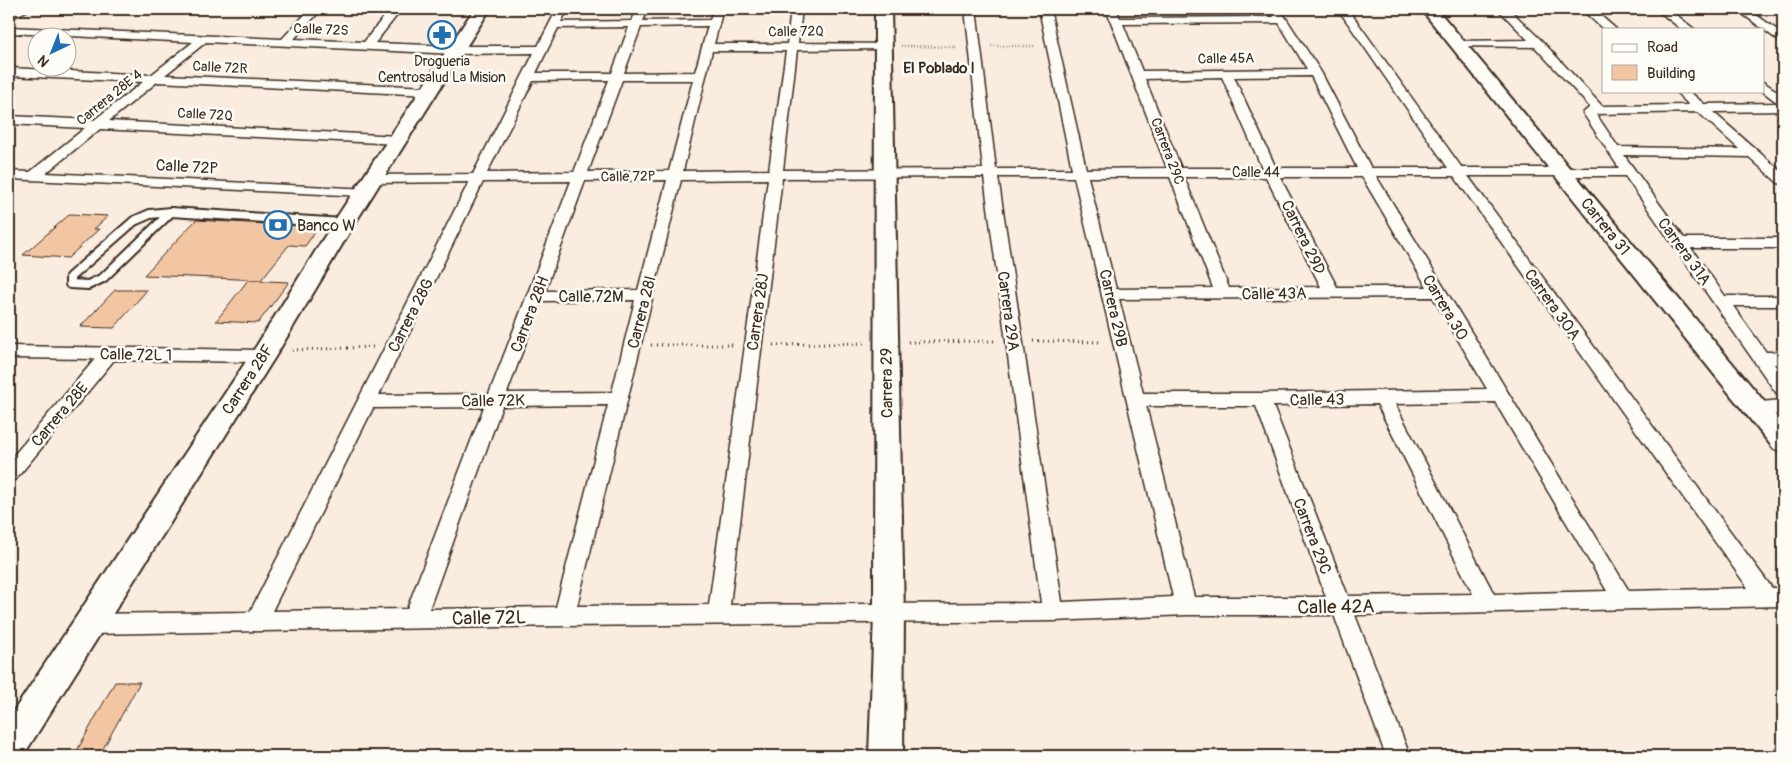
<svg xmlns="http://www.w3.org/2000/svg" width="1792" height="765" font-family="Pangolin,sans-serif">
<style>
.building{fill:#f3c6a3;stroke:#3b2a1e}
.lines{fill:none;stroke-linecap:round;stroke-linejoin:round}
.lane-casing{stroke:#3b2a1e;stroke-width:12}
.street-casing{stroke:#3b2a1e;stroke-width:3}
.secondary-casing{stroke:#3b2a1e;stroke-width:4}
.path-far1{stroke:#3b2a1e;stroke-width:2.5;stroke-dasharray:0.5 2.5;stroke-linecap:butt}
.path{stroke:#3b2a1e;stroke-width:3;stroke-dasharray:1 4;stroke-linecap:butt}
.lane{stroke:#fdfcf7;stroke-width:8}
.street{fill:#fdfcf7;fill-rule:evenodd}
.secondary{fill:#fdfcf7;fill-rule:evenodd}
.labels{text-anchor:middle;stroke-width:5;stroke-linejoin:round;paint-order:stroke}
.far-street-label{font-size:14px;fill:#3b2a1e;stroke:#fdfcf7}
.far-poi-label{font-size:14px;fill:#3b2a1e;stroke:#fdfcf7}
.far-neighbourhood-label{font-size:15px;font-weight:bold;fill:#3b2a1e;stroke:#fdfcf7}
.street-label{font-size:16px;fill:#3b2a1e;stroke:#fdfcf7}
.poi-label{font-size:16px;fill:#3b2a1e;stroke:#fdfcf7;text-anchor:start}
.near-street-label{font-size:19px;fill:#3b2a1e;stroke:#fdfcf7}
</style>
<rect width="100%" height="100%" fill="#faecde"/>
<filter id="ink" filterUnits="userSpaceOnUse"><feTurbulence type="fractalNoise" baseFrequency=".02" numOctaves="2"/><feDisplacementMap in="SourceGraphic" scale="10" xChannelSelector="R" yChannelSelector="G"/><feConvolveMatrix kernelMatrix="1 2 1 2 8 2 1 2 1" color-interpolation-filters="sRGB"/></filter>
<g filter="url(#ink)">
<!-- building -->
<g class="building">
<polygon points="70,214 108,216 94,229 99,229 68,258 23,255"/>
<polygon points="196,220 319,227 305,246 289,245 261,280 144,275"/>
<polygon points="248,280 289,282 258,323 216,321"/>
<polygon points="115,290 147,290 114,328 80,327"/>
<polygon points="115,682 140,682 99,756 74,756"/>
</g>
<g class="lines">
<defs>
<g id="lane">
<polyline points="171,212 344,223"/>
<polygon points="171,212 103,278 88,285 70,284 70,277 134,221 150,214"/>
</g>
<g id="street">
<polygon points="16,9 30,9 9,20 9,13"/>
<path d="M310,9h12l-28,30 70,3 26,-33h12l-27,34 80,3h83l19,-37h11l-7,13 71,-1 5,-12h11l-5,12 67,-1 3,-11h10l-9,35h73l4,-35h11l-4,34 89,1 2,2 -2,2 -4,1 -86,1 -14,120 200,-1 -18,-160h11l20,160h76l-33,-160h11l36,160 81,-1 -61,-159h10l4,9 154,-1 -4,-8h10l41,63 50,96h77l-110,-159h10l114,159h157l-36,-55 7,-6 -55,-60 -81,-1 -2,-2 2,-2 4,-1 70,-1 -30,-31h11l33,32 60,65 87,-1 -14,-14h14l15,13 74,-1 -16,-12 1,-9 20,13v16l-70,1 70,61v11l-5,-1 -29,-26 -125,-2 60,83h99v10h-92l34,48h58v10h-50l33,46h17v12h-9l9,12v19l-6,-1 -152,-218h-157l304,412h11v18l-428,9 55,141h-24l-52,-141h-148l-133,6 -489,5 -476,8 -8,-3 -3,-7 3,-7 8,-3 162,-2 219,-430 -97,1 -7,-4 7,-4 101,-1 61,-121 -79,1 -249,-12 -41,33 264,12 6,4 -6,4 -272,-13 -48,39 290,15 7,4 -7,4 -299,-15 -54,44 323,16 2,3 -2,3 -5,1 -355,-17v-8l21,1 55,-44 -76,-4v-8l85,4 49,-38 -134,-6v-8l142,7 42,-33 -184,-9v-6l273,12zM1279,23l28,46 -165,2 -19,-47zM708,26l-13,46 -71,1 17,-46zM629,27l-17,46h-76l22,-45zM712,51h74l-17,119 -86,1zM1311,76l46,92h-81l-42,-91zM1222,77l40,91h-81l-36,-89zM609,80l-35,92 -87,1 46,-92zM622,80h71l-24,91 -81,1zM1698,112l41,37 -121,-2 -22,-33zM1376,176h78l294,412 -119,3zM984,177l57,426 -311,2 52,-427zM998,177h76l99,420 -111,5zM1088,177h82l43,111 -97,1zM1184,177h82l55,110 -92,1zM1280,177h82l65,110h-90zM768,179l-59,426 -132,1 104,-426zM667,180l-29,110 -93,1 40,-110zM571,181l-82,213 -110,1 104,-213zM1433,297l54,92 -225,4h-119l-24,-94zM635,300l-23,92 -105,1 34,-92zM1495,402l112,189 -113,3 -99,-190zM1377,404l96,190 -125,2 -75,-190zM608,405l-52,202 -127,2 73,-203zM1146,406h110l70,191h-132zM484,407l-77,202 -135,2 101,-203z"/>
<polygon points="1581,9 1593,9 1616,29 1603,29"/>
<polygon points="1656,9 1669,9 1694,29 1681,29"/>
<polygon points="1736,9 1748,9 1783,34 1783,42 1779,41"/>
<polygon points="9,346 262,350 268,352 271,356 268,360 262,362 114,360 16,479 9,481 9,461 95,359 9,358"/>
<polygon points="1783,400 1783,414 1755,415 1749,413 1746,408 1749,403"/>
</g>
<g id="secondary">
<polygon points="474,9 490,9 355,223 275,357 23,756 9,756 9,718 257,345 333,223"/>
<polygon points="875,9 891,9 904,614 903,756 869,756 874,614"/>
<polygon points="1421,9 1437,9 1783,424 1783,452 1774,449"/>
</g>
</defs>
<!-- lane casing -->
<use href="#lane" class="lane-casing"/>
<!-- street casing -->
<use href="#street" class="street-casing"/>
<!-- secondary casing -->
<use href="#secondary" class="secondary-casing"/>
<!-- path-far1 -->
<g class="path-far1">
<polyline points="901,46 958,47"/>
<polyline points="991,46 1035,46"/>
</g>
<!-- path -->
<g class="path">
<polyline points="1033,341 1102,342"/>
<polyline points="908,342 995,341"/>
<polyline points="651,345 735,345"/>
<polyline points="773,345 865,343"/>
<polyline points="292,350 373,347"/>
</g>
<!-- lane -->
<use href="#lane" class="lane"/>
<!-- street -->
<use href="#street" class="street"/>
<!-- secondary -->
<use href="#secondary" class="secondary"/>
</g>
</g>
<!-- icons -->
<defs>
<symbol id="pharmacy-ring" viewBox="-11 -11 22 22"><circle r="9.5" fill="#fdfcf7" stroke="#1f6fb2" stroke-width="1.5"/><path d="M-2-6h4v4h4v4h-4v4h-4v-4h-4v-4h4Z" fill="#1f6fb2"/></symbol>
<symbol id="bank-ring" viewBox="-11 -11 22 22"><circle r="9.5" fill="#fdfcf7" stroke="#1f6fb2" stroke-width="1.5"/><path d="M-6-4H6V4H-6ZM0-2.3a2.3 2.3 0 1 0 0 4.6a2.3 2.3 0 1 0 0-4.6Z" fill="#1f6fb2"/></symbol>
</defs>
<g fill-rule="evenodd">
<use href="#pharmacy-ring" x="426" y="19" width="32" height="32"/>
<use href="#bank-ring" x="262" y="209" width="32" height="32"/>
</g>
<g class="labels">
<!-- far-street labels -->
<g class="far-street-label">
<text transform="translate(321 29) rotate(2)" y="5">Calle 72S</text>
<text transform="translate(796 31) rotate(-1)" y="5">Calle 72Q</text>
<text transform="translate(1226 58) rotate(-1)" y="5">Calle 45A</text>
<text transform="translate(220 67) rotate(3)" y="5">Calle 72R</text>
<text transform="translate(109 97) rotate(-39)" y="5">Carrera 28E 4</text>
<text transform="translate(205 114) rotate(3)" y="5">Calle 72Q</text>
<text transform="translate(1168 151) rotate(69)" y="5">Carrera 29C</text>
<text x="1256" y="177">Calle 44</text>
<text transform="translate(628 176) rotate(-1)" y="5">Calle 72P</text>
</g>
<!-- far-poi labels -->
<g class="far-poi-label">
<text x="442" y="66">Drogueria<tspan x="442" dy="16">Centrosalud La Mision</tspan></text>
</g>
<!-- far-neighbourhood labels -->
<g class="far-neighbourhood-label">
<text x="939" y="73">El Poblado I</text>
</g>
<!-- street labels -->
<g class="street-label">
<text transform="translate(187 166) rotate(3)" y="6">Calle 72P</text>
<text transform="translate(1606 226) rotate(51)" y="6">Carrera 31</text>
<text transform="translate(1304 237) rotate(64)" y="6">Carrera 29D</text>
<text transform="translate(1685 251) rotate(54)" y="6">Carrera 31A</text>
<text transform="translate(1274 293) rotate(-1)" y="6">Calle 43A</text>
<text x="591" y="302">Calle 72M</text>
<text transform="translate(1553 304) rotate(54)" y="6">Carrera 30A</text>
<text transform="translate(1446 307) rotate(59)" y="6">Carrera 30</text>
<text transform="translate(1114 308) rotate(77)" y="6">Carrera 29B</text>
<text transform="translate(1009 311) rotate(82)" y="6">Carrera 29A</text>
<text transform="translate(641 312) rotate(-76)" y="6">Carrera 28I</text>
<text transform="translate(757 312) rotate(-82)" y="6">Carrera 28J</text>
<text transform="translate(529 314) rotate(-69)" y="6">Carrera 28H</text>
<text transform="translate(410 315) rotate(-63)" y="6">Carrera 28G</text>
<text transform="translate(136 354) rotate(1)" y="6">Calle 72L 1</text>
<text transform="translate(247 379) rotate(-57)" y="6">Carrera 28F</text>
<text transform="translate(886 383) rotate(-91)" y="6">Carrera 29</text>
<text transform="translate(1317 399) rotate(-1)" y="6">Calle 43</text>
<text transform="translate(493 400) rotate(-1)" y="6">Calle 72K</text>
<text transform="translate(59 414) rotate(-50)" y="6">Carrera 28E</text>
<text transform="translate(1313 536) rotate(69)" y="6">Carrera 29C</text>
</g>
<!-- poi labels -->
<g class="poi-label">
<text x="297" y="231">Banco W</text>
</g>
<!-- near-street labels -->
<g class="near-street-label">
<text transform="translate(1336 606) rotate(-1)" y="7">Calle 42A</text>
<text transform="translate(489 617) rotate(-1)" y="7">Calle 72L</text>
</g>
</g>
<!-- margin -->
<rect width="1792" height="765" fill="none" stroke="#fdfcf7" stroke-width="30"/>
<rect x="15" y="15" width="1762" height="735" fill="none" stroke="#3b2a1e" stroke-width="2" filter="url(#ink)"/>
<!-- legend -->
<rect x="1602" y="28" width="162" height="65" fill="#fdfcf7" stroke="#afa8a0"/>
<rect x="1612" y="44" width="25" height="8" fill="#fdfcf7" stroke="#afa8a0"/>
<text x="1647" y="52" font-size="15" fill="#3b2a1e">Road</text>
<rect x="1612" y="65" width="25" height="15" fill="#f3c6a3" stroke="#afa8a0"/>
<text x="1647" y="78" font-size="15" fill="#3b2a1e">Building</text>
<!-- north arrow -->
<g transform="translate(52 52) rotate(223)"><circle r="24" fill="#fdfcf7" stroke="#afa8a0"/>
<path d="M0-4L9 19L0 12L-9 19Z" fill="#1f6fb2"/>
<text y="-8" font-size="14" font-weight="bold" text-anchor="middle" fill="#3b2a1e">N</text>
</g>
</svg>
